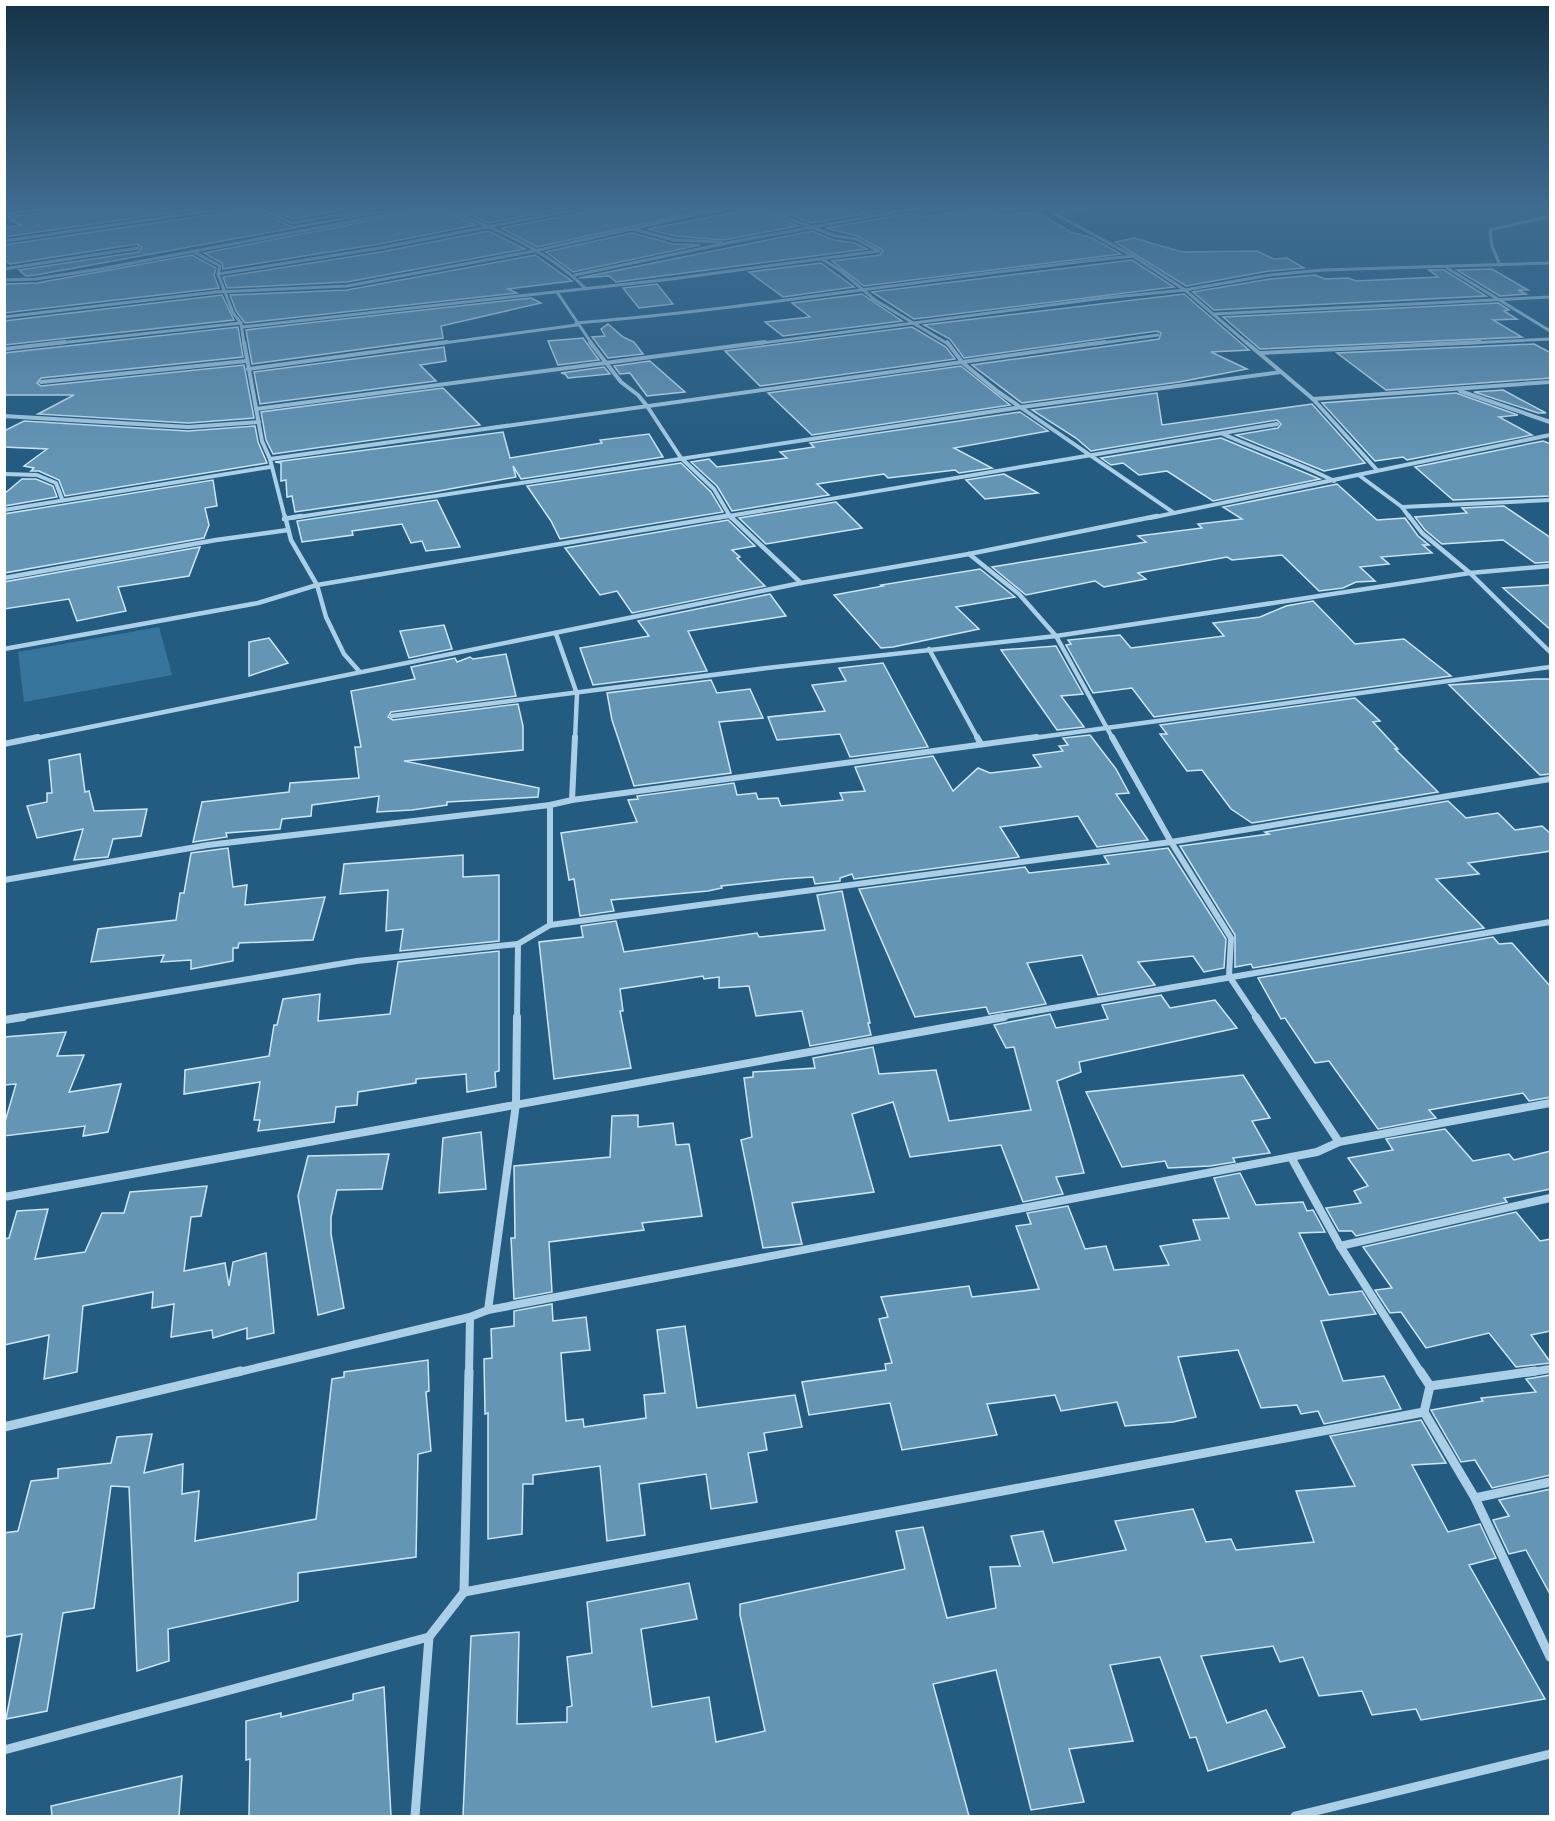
<svg xmlns="http://www.w3.org/2000/svg" width="1555" height="1821" font-family="'DM Sans',sans-serif">
<style>
.green{fill:#38759d}
.building{fill:#6595b5;stroke:#cde6f5;stroke-width:1.5}
.lines{fill:none;stroke-linecap:round;stroke-linejoin:round}
.minor-far5{stroke:#aacfe6;stroke-width:3}
.minor-far4{stroke:#aacfe6;stroke-width:4}
.minor-far3{stroke:#aacfe6;stroke-width:4.5}
.minor-far2{stroke:#aacfe6;stroke-width:6}
.minor-far1{stroke:#aacfe6;stroke-width:8}
.minor{stroke:#aacfe6;stroke-width:9}
</style>
<rect width="100%" height="100%" fill="#245b80"/>
<!-- green -->
<polygon class="green" points="159,627 172,675 24,702 18,652"/>
<!-- building -->
<g class="building">
<polygon points="71,206 218,206 4,237 4,228 21,225 7,217 67,210"/>
<polygon points="246,206 251,206 253,209 292,227 345,218 348,213 343,210 293,219 263,206 414,206 36,275 26,276 19,270 139,252 142,247 137,244 10,264 4,260 4,245 243,210"/>
<polygon points="448,206 576,206 489,223"/>
<polygon points="598,206 725,206 537,247 501,228 595,210"/>
<polygon points="750,206 798,226 724,240 675,236 648,229 747,210"/>
<polygon points="766,206 885,206 885,210 812,223"/>
<polygon points="436,208 476,225 379,244 223,269 222,263 204,253"/>
<polygon points="988,208 1005,215 1036,212 1071,232 1092,238 1121,254 864,286 832,261 880,255 883,250 857,236 826,228 912,213 921,217"/>
<polygon points="488,231 525,249 347,282 227,288 223,277 381,252"/>
<polygon points="812,231 834,240 855,243 867,249 616,282 609,276 579,278"/>
<polygon points="632,233 673,244 700,245 573,272 546,252"/>
<polygon points="1134,238 1182,252 1257,251 1274,259 1287,258 1304,268 1269,271 1186,286 1115,242"/>
<polygon points="192,255 216,268 214,275 219,288 4,313 4,284 37,283"/>
<polygon points="535,255 572,281 508,289 517,293 245,323 236,311 230,295 347,290"/>
<polygon points="1132,260 1174,287 914,319 872,292"/>
<polygon points="821,263 854,287 783,297 749,272"/>
<polygon points="1492,269 1528,290 1518,290 1526,294 1500,296 1457,270"/>
<polygon points="1429,270 1444,270 1486,296 1214,310 1193,292 1270,279 1315,275 1325,279 1348,278 1356,281 1438,277"/>
<polygon points="657,284 673,304 639,308 623,288"/>
<polygon points="862,294 902,321 783,336 765,322 810,317 792,303"/>
<polygon points="1184,294 1249,350 1211,352 1247,369 1179,382 1022,403 972,365 1159,339 1161,333 1157,331 964,358 950,339 924,325"/>
<polygon points="222,295 234,320 4,345 4,321"/>
<polygon points="531,298 541,303 441,326 443,338 252,364 246,330"/>
<polygon points="1498,303 1509,310 1504,311 1517,319 1493,320 1522,337 1260,349 1223,317"/>
<polygon points="608,324 623,337 634,342 643,354 608,358 592,337 605,336 601,329"/>
<polygon points="238,327 243,357 41,378 37,383 41,386 244,365 254,418 188,423 38,414 74,395 4,395 4,353"/>
<polygon points="912,327 946,347 955,359 760,386 725,351"/>
<polygon points="583,338 599,360 558,365 548,341"/>
<polygon points="1534,344 1551,353 1551,378 1386,390 1337,353"/>
<polygon points="444,347 446,361 420,365 436,381 260,404 254,372"/>
<polygon points="650,361 651,362 685,392 647,396 630,373 620,374 614,366"/>
<polygon points="961,366 1010,405 812,435 768,393"/>
<polygon points="604,367 610,374 568,378 565,374 561,373"/>
<polygon points="443,388 480,425 273,454 266,440 261,412"/>
<polygon points="1503,390 1546,413 1538,413 1474,392"/>
<polygon points="1157,393 1162,425 1312,404 1365,463 1324,471 1236,435 1278,428 1281,424 1277,420 1091,451 1076,438 1032,410"/>
<polygon points="1456,393 1518,415 1499,417 1532,435 1407,460 1403,457 1375,461 1322,403"/>
<polygon points="1020,412 1048,431 954,448 992,468 959,473 955,470 888,478 884,474 817,484 829,495 732,511 717,486 691,462 709,459 717,467 787,458 780,452 814,447 810,443"/>
<polygon points="24,421 188,431 255,426 258,442 267,463 65,496 59,480 39,471 31,471 34,468 24,466 47,449 4,447 4,431"/>
<polygon points="503,432 510,458 602,443 600,440 649,434 663,457 521,479 513,466 516,477 433,492 295,512 292,496 287,497 286,480 281,481 281,463 275,462"/>
<polygon points="1221,438 1320,479 1213,501 1167,471 1139,475 1123,463 1111,465 1101,458"/>
<polygon points="1543,441 1551,444 1551,496 1453,500 1415,467"/>
<polygon points="681,463 711,492 723,512 560,539 551,521 527,486"/>
<polygon points="1004,474 1038,493 985,499 966,480"/>
<polygon points="22,479 36,479 53,486 57,497 4,506 4,494"/>
<polygon points="213,480 217,506 205,508 209,525 204,538 4,573 4,514"/>
<polygon points="1337,484 1377,520 1405,518 1418,536 1429,545 1423,545 1432,553 1381,557 1389,564 1360,567 1375,581 1356,582 1343,588 1319,591 1282,555 1232,560 1227,557 1138,573 1146,579 1104,587 1095,581 1026,595 992,567 1146,542 1138,536 1202,528 1198,524 1242,519 1223,507"/>
<polygon points="437,500 460,547 426,551 422,541 411,543 402,524 352,531 353,535 302,542 297,521"/>
<polygon points="836,502 862,528 766,544 739,518"/>
<polygon points="1504,506 1551,538 1551,562 1535,563 1503,540 1442,544 1425,530 1415,517 1467,513 1462,508"/>
<polygon points="728,520 755,546 732,550 740,557 737,558 765,586 632,613 617,591 600,595 565,548"/>
<polygon points="200,547 189,576 118,587 126,611 77,621 69,599 4,609 4,582"/>
<polygon points="980,569 1015,597 956,607 979,629 893,647 881,648 834,595 883,586 881,585"/>
<polygon points="1551,585 1551,630 1503,588"/>
<polygon points="770,594 786,616 688,631 707,671 593,685 580,648 649,636 638,621"/>
<polygon points="1313,601 1355,644 1404,639 1451,676 1154,717 1132,688 1093,693 1066,645 1071,644 1068,640 1120,635 1131,648 1224,636 1213,623 1260,617 1286,606"/>
<polygon points="444,625 452,649 409,658 400,631"/>
<polygon points="269,638 288,663 249,676 249,642"/>
<polygon points="1056,646 1083,694 1061,696 1084,727 1057,730 1001,650"/>
<polygon points="506,654 516,696 391,712 388,717 393,720 518,704 523,726 523,750 404,761 539,788 538,797 447,802 447,805 412,810 377,812 379,796 312,805 311,816 282,819 280,829 226,833 227,837 193,842 202,802 289,792 290,783 359,778 355,747 361,747 351,691 415,679 411,667 455,658 457,662 470,657 473,659"/>
<polygon points="883,663 928,747 850,757 840,734 777,740 768,717 825,711 812,685 846,681 839,668"/>
<polygon points="1536,679 1551,679 1551,774 1540,775 1449,685"/>
<polygon points="711,680 717,693 750,689 763,718 719,722 731,773 634,786 612,720 607,693"/>
<polygon points="1355,698 1380,721 1373,722 1398,749 1395,749 1438,792 1252,823 1231,809 1202,770 1187,771 1160,734 1167,734 1160,725"/>
<polygon points="1090,735 1116,769 1129,793 1116,794 1148,840 1097,847 1078,816 1000,827 1019,857 854,879 852,874 840,878 840,881 815,884 813,877 784,879 721,886 722,888 708,891 611,900 614,911 580,916 574,879 569,880 561,833 637,822 628,800 638,799 637,796 734,783 737,795 756,793 758,799 778,798 781,806 843,800 840,793 865,791 855,767 933,756 953,791 978,768 990,773 1041,767 1033,755 1063,751 1059,746 1068,745 1063,738"/>
<polygon points="80,754 85,792 89,791 94,811 147,809 141,836 113,839 108,857 74,860 83,829 37,838 27,806 47,802 47,793 52,793 49,760"/>
<polygon points="1448,801 1466,818 1498,813 1515,830 1542,826 1551,834 1551,851 1468,863 1479,874 1436,879 1484,928 1253,968 1251,964 1235,967 1235,935 1180,846 1269,834 1265,832"/>
<polygon points="228,848 233,887 247,885 245,905 325,897 313,940 239,943 238,948 233,948 233,961 191,969 191,960 161,962 164,955 91,962 98,929 176,920 180,893 184,893 191,853"/>
<polygon points="1168,848 1226,939 1224,968 1204,972 1193,956 1138,962 1155,985 1098,995 1082,955 1027,963 1046,1004 989,1014 986,1007 915,1017 859,889 1025,867 1029,873 1109,864 1104,856"/>
<polygon points="463,855 463,877 499,875 499,941 400,951 403,929 386,931 388,890 340,894 344,864"/>
<polygon points="842,891 870,1023 868,1023 871,1035 810,1046 802,1011 756,1016 749,986 719,988 719,977 704,979 703,976 620,989 623,1011 620,1011 631,1068 554,1079 539,942 583,937 581,926 616,921 624,952 757,933 759,937 825,930 817,895"/>
<polygon points="1493,937 1499,944 1512,943 1551,987 1551,1097 1529,1101 1523,1093 1429,1110 1436,1118 1378,1129 1329,1061 1315,1063 1285,1018 1281,1019 1258,978"/>
<polygon points="499,951 499,1071 495,1072 496,1087 467,1092 466,1074 416,1079 416,1083 358,1092 357,1105 336,1107 334,1122 258,1131 260,1120 254,1120 260,1082 184,1094 185,1070 269,1056 274,1025 277,1025 283,999 320,994 318,1021 390,1014 398,962"/>
<polygon points="1161,995 1170,1008 1215,1000 1237,1028 1079,1062 1081,1072 1057,1081 1084,1173 1056,1177 1063,1194 1023,1202 1001,1145 910,1157 893,1102 852,1114 874,1192 792,1203 802,1244 763,1248 741,1140 752,1137 744,1078 753,1077 753,1072 815,1068 813,1058 873,1047 879,1074 936,1070 949,1121 1031,1110 1014,1047 1006,1048 994,1025 1050,1014 1056,1028 1108,1019 1102,1005"/>
<polygon points="66,1032 57,1056 84,1055 69,1092 121,1084 108,1132 83,1136 85,1126 4,1136 4,1125 16,1084 4,1085 4,1037"/>
<polygon points="1243,1075 1270,1118 1252,1121 1270,1153 1233,1158 1235,1162 1210,1166 1168,1168 1165,1161 1122,1167 1086,1092"/>
<polygon points="638,1115 638,1127 673,1123 676,1145 689,1144 702,1216 642,1223 644,1230 549,1242 552,1292 514,1299 511,1238 515,1238 514,1166 610,1157 612,1116"/>
<polygon points="1445,1129 1473,1161 1509,1154 1514,1160 1551,1151 1551,1189 1504,1198 1507,1202 1356,1236 1352,1231 1339,1231 1326,1208 1361,1203 1354,1191 1368,1186 1348,1158 1393,1150 1386,1139"/>
<polygon points="481,1132 486,1189 439,1193 443,1138"/>
<polygon points="389,1154 382,1189 337,1190 331,1217 331,1234 344,1308 318,1315 298,1196 308,1156"/>
<polygon points="1240,1173 1256,1205 1303,1202 1307,1211 1313,1210 1325,1232 1299,1233 1329,1295 1362,1291 1376,1314 1321,1321 1343,1381 1384,1376 1401,1409 1324,1424 1318,1411 1301,1414 1297,1405 1261,1408 1238,1350 1178,1357 1196,1417 1173,1422 1125,1426 1117,1402 1061,1411 1055,1395 987,1404 997,1435 902,1450 890,1403 809,1415 802,1382 886,1370 885,1364 892,1363 879,1319 888,1317 881,1297 969,1286 972,1297 1039,1289 1016,1226 1031,1224 1027,1213 1068,1206 1085,1249 1106,1246 1114,1270 1169,1265 1160,1246 1200,1240 1193,1220 1229,1218 1214,1178"/>
<polygon points="207,1186 201,1216 191,1217 184,1271 225,1263 229,1286 233,1262 266,1253 274,1333 247,1339 247,1328 213,1338 212,1330 171,1337 174,1304 152,1308 153,1292 83,1306 77,1372 44,1379 49,1335 4,1345 4,1239 9,1238 17,1211 48,1209 35,1259 85,1252 102,1213 124,1213 130,1192"/>
<polygon points="1516,1212 1540,1241 1551,1239 1551,1331 1531,1335 1551,1363 1516,1367 1489,1333 1426,1348 1401,1312 1390,1313 1375,1290 1392,1288 1363,1247"/>
<polygon points="552,1304 553,1321 586,1317 590,1350 561,1353 566,1421 583,1419 584,1427 646,1418 644,1395 665,1393 657,1330 685,1326 697,1408 795,1395 802,1427 764,1433 767,1450 748,1453 757,1502 711,1509 706,1474 639,1484 645,1535 607,1541 600,1466 533,1475 533,1484 523,1484 522,1534 488,1539 488,1413 485,1414 484,1359 492,1358 491,1329 514,1326 514,1311"/>
<polygon points="428,1360 429,1391 426,1392 431,1451 418,1454 416,1557 298,1573 298,1601 168,1629 169,1661 137,1671 129,1487 111,1486 94,1608 63,1613 47,1711 6,1719 22,1634 4,1637 4,1533 18,1531 31,1481 58,1478 58,1469 111,1463 117,1437 152,1434 144,1473 183,1464 182,1494 199,1491 195,1541 316,1519 332,1379 344,1377 344,1372"/>
<polygon points="1551,1375 1551,1475 1492,1488 1475,1460 1461,1462 1431,1410 1483,1401 1481,1398 1536,1392 1526,1379"/>
<polygon points="1421,1420 1446,1463 1412,1465 1448,1532 1480,1524 1496,1558 1469,1565 1545,1699 1421,1720 1416,1709 1372,1715 1362,1691 1319,1696 1303,1657 1280,1662 1273,1646 1201,1656 1227,1723 1266,1710 1285,1747 1208,1771 1196,1737 1190,1738 1160,1657 1110,1665 1133,1741 1069,1749 1084,1802 1031,1810 996,1670 933,1684 969,1816 463,1816 471,1636 519,1632 517,1724 567,1722 567,1707 572,1706 567,1657 592,1653 587,1602 689,1583 697,1619 641,1629 652,1707 709,1697 716,1742 765,1731 740,1615 740,1604 905,1569 896,1531 923,1527 947,1618 996,1608 990,1567 1020,1566 1011,1536 1043,1531 1053,1563 1126,1550 1115,1521 1193,1509 1206,1542 1231,1539 1236,1550 1314,1542 1296,1491 1355,1486 1330,1436"/>
<polygon points="1551,1489 1551,1596 1526,1550 1509,1554 1493,1520 1509,1516 1499,1500"/>
<polygon points="384,1687 391,1816 249,1816 250,1759 246,1760 246,1721 281,1713 281,1717 353,1700 353,1694"/>
<polygon points="182,1776 179,1816 52,1816 51,1806"/>
</g>
<g class="lines">
<!-- minor-far5 -->
<g class="minor-far5">
<polyline points="255,206 292,223 344,214"/>
<path d="M439,206c52,21 107,42 147,83"/>
<polyline points="1046,206 1057,215 1133,256 1185,290 1248,344"/>
<polyline points="4,214 67,206"/>
<polyline points="1057,214 1091,206"/>
<polyline points="633,229 674,240 721,242"/>
<polyline points="4,241 242,206"/>
<polyline points="194,252 220,266 218,274 233,313 241,323 244,344"/>
<polyline points="822,259 841,271 875,300 948,344"/>
<polyline points="1500,265 1492,246 1490,230 1550,216"/>
<polyline points="1447,268 1550,331"/>
<polyline points="4,269 138,248"/>
<polyline points="218,274 380,248 594,206"/>
<polyline points="575,275 732,242 927,206"/>
<polyline points="4,280 36,279 100,269 433,206"/>
<polyline points="557,292 592,344"/>
<polyline points="1215,314 1550,297"/>
<polyline points="4,317 216,292 347,286 534,251 693,215 746,206"/>
<path d="M576,323c186,-15 371,-48 557,-67"/>
<polyline points="242,327 672,279 879,251 856,239 835,236 756,206"/>
<polyline points="51,344 241,323"/>
<polyline points="436,344 577,325"/>
<polyline points="754,344 1104,298 1185,290 1270,275 1323,270 1550,263"/>
<polyline points="1095,344 1158,335"/>
<polyline points="1449,344 1550,339"/>
</g>
<!-- minor-far4 -->
<g class="minor-far4">
<polyline points="244,342 262,441 270,459 285,518"/>
<polyline points="590,342 621,382 638,395 647,406 681,458 714,489 731,518"/>
<polyline points="947,342 963,363 997,391 1174,513"/>
<polyline points="1246,342 1313,399 1377,470"/>
<polyline points="4,349 65,342"/>
<polyline points="1260,353 1480,342"/>
<polyline points="248,369 447,342"/>
<polyline points="41,382 246,361"/>
<polyline points="1460,391 1550,422"/>
<polyline points="1313,399 1550,382"/>
<polyline points="256,409 765,342"/>
<polyline points="4,416 188,427 259,422"/>
<path d="M1223,434c37,17 75,28 111,47"/>
<polyline points="270,459 1105,342"/>
<polyline points="4,474 37,475 56,483 62,499"/>
<polyline points="1360,476 1402,507 1410,518"/>
<polyline points="1402,507 1550,500"/>
<polyline points="4,510 270,467"/>
<polyline points="291,518 1022,407 1281,372"/>
<polyline points="717,518 1277,424"/>
<polyline points="1150,518 1550,435"/>
</g>
<!-- minor-far3 -->
<g class="minor-far3">
<polyline points="285,516 291,540 317,585 326,617 344,654 359,671"/>
<polyline points="730,516 801,583"/>
<polyline points="1409,516 1422,533 1470,573 1550,652"/>
<polyline points="284,519 301,516"/>
<polyline points="969,554 1019,594 1056,636 1113,739"/>
<polyline points="4,578 216,540 288,530"/>
<polyline points="556,634 577,694 575,739"/>
<polyline points="4,649 258,603 317,585 726,516"/>
<polyline points="929,649 978,739"/>
<polyline points="392,716 767,668 1056,636 1470,573 1550,566"/>
<polyline points="31,739 801,583 969,554 1157,516"/>
<polyline points="1026,739 1550,667"/>
</g>
<!-- minor-far2 -->
<g class="minor-far2">
<polyline points="977,737 981,744"/>
<polyline points="1112,737 1171,842 1231,938 1229,976 1257,1018"/>
<polyline points="4,744 38,737"/>
<polyline points="572,800 1037,737"/>
<polyline points="4,880 208,845 550,805"/>
<polyline points="550,925 1171,842 1550,779"/>
<polyline points="14,1018 357,961 518,944"/>
<polyline points="517,1018 518,944 550,925 550,805 572,800 575,737"/>
<polyline points="995,1018 1550,922"/>
</g>
<!-- minor-far1 -->
<g class="minor-far1">
<polyline points="1256,1017 1339,1142"/>
<polyline points="4,1020 23,1017"/>
<polyline points="1291,1157 1340,1246 1421,1373"/>
<polyline points="4,1197 1004,1017"/>
<polyline points="1340,1246 1550,1198"/>
<polyline points="488,1310 1317,1152 1339,1142 1550,1103"/>
<polyline points="235,1373 470,1317"/>
<polyline points="469,1373 470,1317 488,1310 516,1104 517,1017"/>
<polyline points="1525,1373 1550,1369"/>
</g>
<!-- minor -->
<g class="minor">
<polyline points="1420,1371 1430,1386 1424,1412 1475,1498 1550,1657"/>
<polyline points="1430,1386 1535,1371"/>
<polyline points="4,1427 241,1371"/>
<polyline points="1475,1498 1550,1482"/>
<polyline points="464,1592 1424,1412"/>
<polyline points="4,1750 429,1637"/>
<polyline points="415,1816 429,1637 464,1592 469,1371"/>
<polyline points="1295,1816 1550,1754"/>
</g>
</g>
<!-- sky -->
<linearGradient id="sky" x2="0" y2="1"><stop stop-color="#143246"/><stop offset="0.45" stop-color="#3f6c91"/><stop offset="1" stop-color="#3f6c91" stop-opacity="0"/></linearGradient>
<rect width="1555" height="461" fill="url(#sky)"/>
<!-- border -->
<rect width="1555" height="1821" fill="none" stroke="#ffffff" stroke-width="12"/>
</svg>
